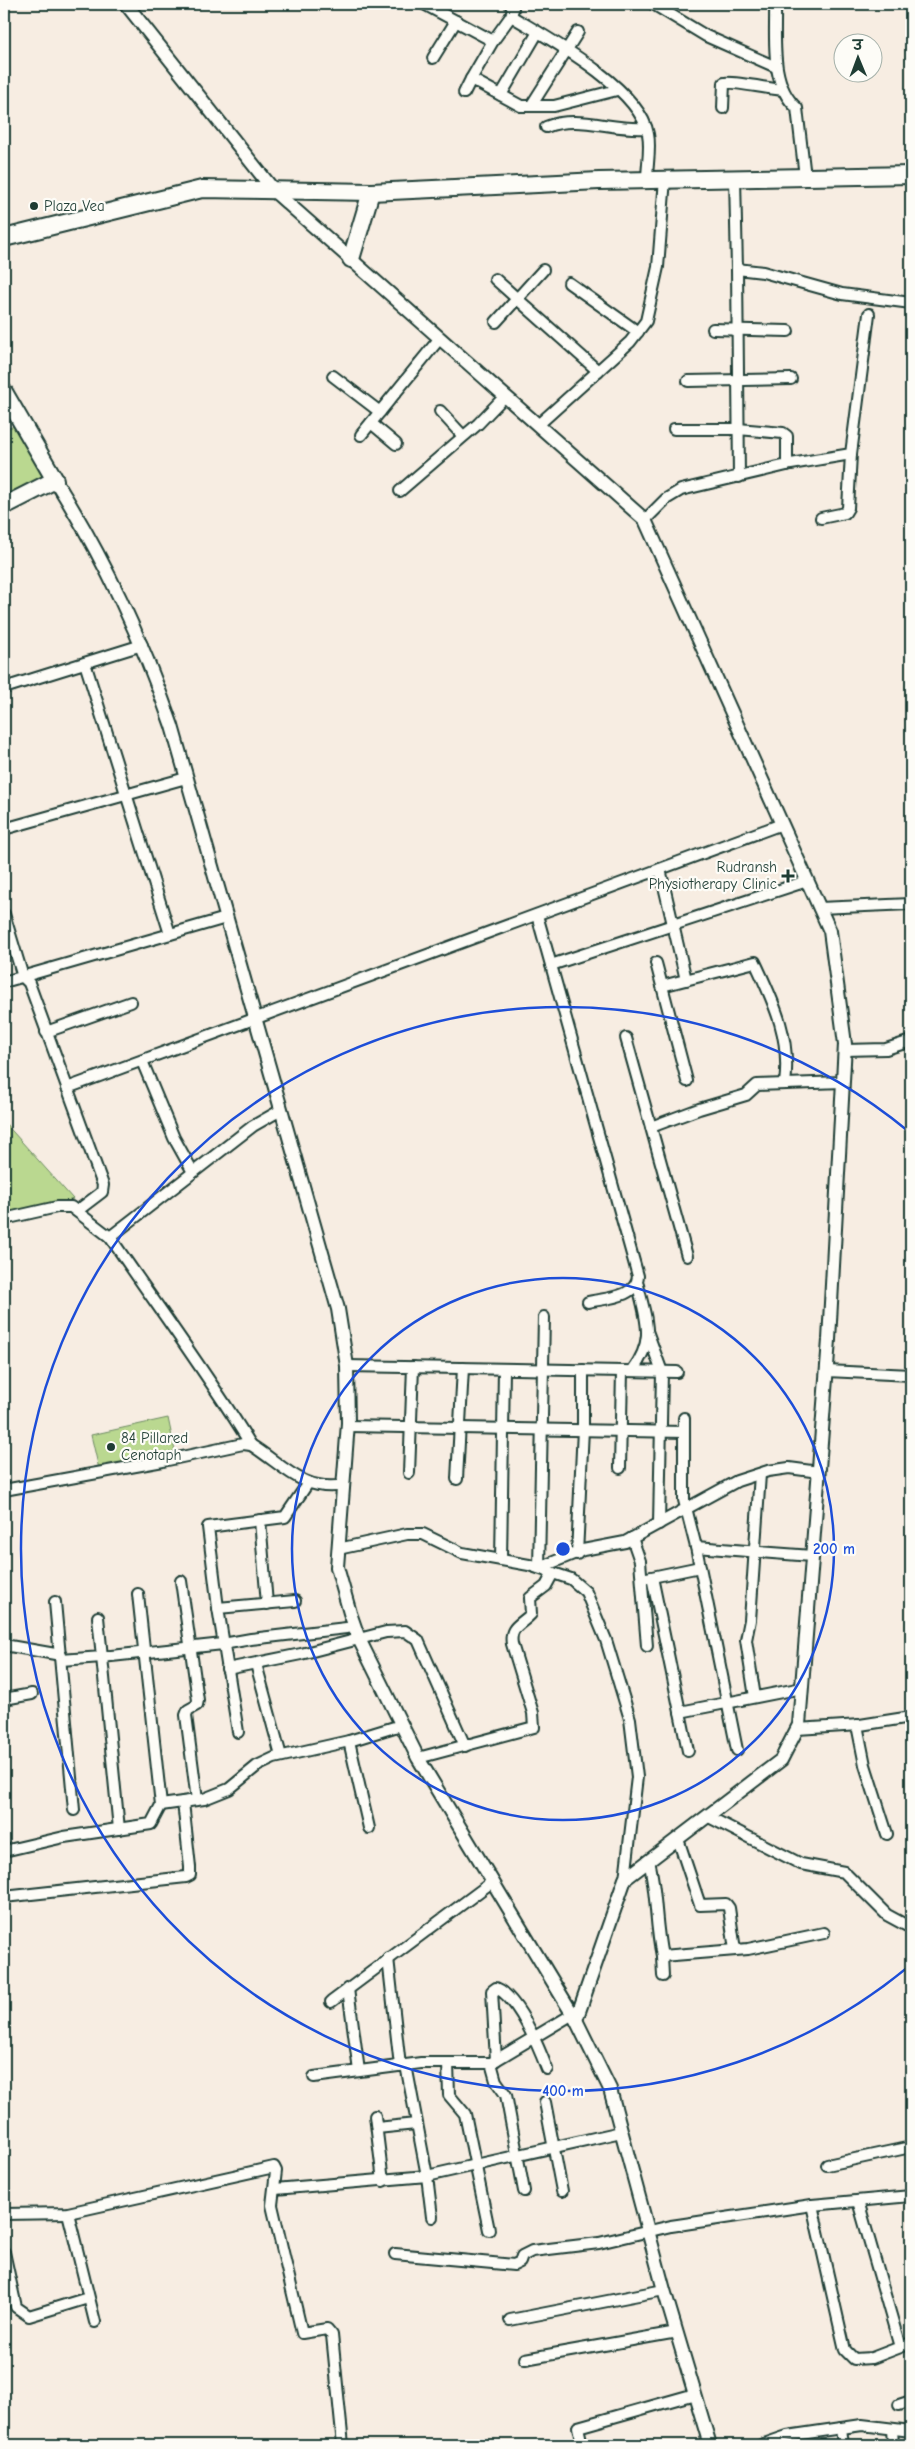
<svg xmlns="http://www.w3.org/2000/svg" width="915" height="2449" font-family="'Comic Neue','Playpen Sans Deva',sans-serif">
<style>
.green{fill:#bad890;stroke:#6c8a62}
.lines{fill:none;stroke-linecap:round;stroke-linejoin:round}
.minor-casing{stroke:#1f3d34;stroke-width:14}
.tertiary-casing{stroke:#1f3d34;stroke-width:16}
.primary-casing{stroke:#1f3d34;stroke-width:20}
.minor{stroke:#fdfcf7;stroke-width:10}
.tertiary{stroke:#fdfcf7;stroke-width:12}
.primary{stroke:#fdfcf7;stroke-width:16}
.ring{fill:none;stroke:#1d4ed8;stroke-width:2.5}
.poi-dot{fill:#1f3d34;stroke:#fdfcf7;stroke-width:2}
.labels{text-anchor:middle;stroke-width:4.5;stroke-linejoin:round;paint-order:stroke}
.poi-label{font-size:15px;fill:#1f3d34;stroke:#fdfcf7;text-anchor:start}
.centre{fill:#1d4ed8;stroke:#fdfcf7;stroke-width:2.5}
.ring-label{font-size:15px;text-anchor:middle;font-weight:bold;fill:#1d4ed8;stroke:#fdfcf7;stroke-width:4.5;stroke-linejoin:round;paint-order:stroke}
</style>
<rect width="100%" height="100%" fill="#f7ede2"/>
<filter id="ink" filterUnits="userSpaceOnUse"><feTurbulence type="fractalNoise" baseFrequency=".02" numOctaves="2"/><feDisplacementMap in="SourceGraphic" scale="10" xChannelSelector="R" yChannelSelector="G"/><feConvolveMatrix kernelMatrix="1 2 1 2 8 2 1 2 1" color-interpolation-filters="sRGB"/></filter>
<g filter="url(#ink)">
<!-- green -->
<g class="green">
<polygon points="22,423 55,480 4,505 4,430"/>
<polygon points="4,1122 73,1199 22,1216 4,1219"/>
<polygon points="168,1418 175,1451 99,1469 91,1435"/>
</g>
<g class="lines">
<defs>
<g id="minor">
<polyline points="424,4 493,41"/>
<path d="M510,4l3,5 -2,7c37,22 129,72 137,118 3,14 -1,31 -1,46"/>
<polyline points="653,4 706,36 776,67"/>
<path d="M775,4c1,33 -6,80 22,104l8,69"/>
<polyline points="511,16 493,41 471,79 521,106 554,106 617,90"/>
<polyline points="433,58 456,21"/>
<polyline points="464,93 471,79"/>
<polyline points="501,95 538,32"/>
<polyline points="531,106 578,32"/>
<path d="M723,108l1,-25c7,-2 47,6 59,7"/>
<path d="M546,127c32,-13 66,4 100,1"/>
<polyline points="735,178 737,269"/>
<polyline points="495,279 598,371"/>
<polyline points="569,283 638,332"/>
<polyline points="496,322 543,270"/>
<polyline points="713,329 788,331"/>
<polyline points="333,376 380,412"/>
<polyline points="688,381 791,379"/>
<polyline points="440,411 463,436"/>
<polyline points="371,423 396,444"/>
<polyline points="538,425 630,342 646,321 658,267 665,179"/>
<polyline points="674,429 738,429 783,433 787,436 787,465"/>
<polyline points="361,435 440,338"/>
<polyline points="739,477 737,269 763,272 842,294 911,303"/>
<polyline points="400,491 478,424 505,396"/>
<polyline points="821,518 845,513 848,508 851,454"/>
<polyline points="645,520 666,499 681,490 791,464 851,454 869,314"/>
<polyline points="85,663 170,934"/>
<polyline points="4,688 142,645"/>
<polyline points="4,829 186,778"/>
<polyline points="660,869 686,980"/>
<polyline points="819,908 911,904"/>
<polyline points="4,914 23,977 29,983 103,1185 102,1192 77,1211"/>
<path d="M537,915l101,361c-1,22 -33,22 -50,26"/>
<polyline points="656,963 687,1081"/>
<polyline points="551,965 807,881"/>
<polyline points="4,982 226,918"/>
<path d="M662,986l93,-24c19,41 36,75 30,122"/>
<polyline points="46,1032 131,1002"/>
<polyline points="626,1038 687,1256"/>
<polyline points="845,1050 886,1049 911,1041"/>
<polyline points="142,1061 174,1138 193,1172"/>
<polyline points="67,1088 782,824"/>
<polyline points="651,1127 699,1109 746,1095 757,1085 843,1082"/>
<polyline points="4,1219 57,1207 71,1207 110,1237 253,1126 281,1110"/>
<path d="M110,1237c47,69 97,136 141,208"/>
<polyline points="544,1317 539,1568 583,1550 625,1542 737,1481 768,1471 789,1468 819,1472"/>
<polyline points="647,1331 662,1372 659,1524"/>
<polyline points="347,1366 677,1372"/>
<path d="M632,1371c24,-32 14,-50 6,-86"/>
<polyline points="827,1371 911,1375"/>
<polyline points="684,1418 684,1500 696,1547 737,1750"/>
<polyline points="348,1426 684,1432"/>
<polyline points="620,1468 622,1371"/>
<polyline points="409,1473 413,1367"/>
<polyline points="457,1479 463,1368"/>
<path d="M4,1490l159,-29 80,-17 8,1c31,19 52,48 93,40"/>
<polyline points="260,1520 267,1604"/>
<polyline points="632,1538 640,1561 647,1646"/>
<polyline points="696,1547 812,1556"/>
<polyline points="338,1549 407,1534 423,1534 462,1553 529,1565 571,1579 586,1592 606,1640 630,1719 637,1777 625,1879"/>
<polyline points="577,1554 583,1429 583,1370"/>
<polyline points="501,1560 504,1369"/>
<polyline points="652,1577 680,1712 802,1688"/>
<polyline points="647,1578 700,1567"/>
<polyline points="181,1581 198,1700 197,1705 188,1710 186,1715 197,1800"/>
<polyline points="55,1602 74,1810"/>
<polyline points="218,1608 295,1601"/>
<polyline points="4,1645 61,1655"/>
<polyline points="61,1660 102,1657 98,1617"/>
<polyline points="256,1664 281,1756"/>
<polyline points="227,1669 301,1654 386,1632 405,1631 418,1640 465,1746"/>
<polyline points="755,1697 746,1640 750,1620 760,1474"/>
<polyline points="4,1699 32,1694"/>
<polyline points="680,1712 688,1751"/>
<polyline points="857,1725 865,1765 887,1834"/>
<polyline points="797,1729 860,1725 911,1717"/>
<polyline points="238,1732 218,1608 208,1527 285,1517 308,1483"/>
<polyline points="349,1741 369,1828"/>
<path d="M418,1758l116,-31 -1,-14 -21,-69c-3,-18 9,-19 19,-30l-1,-16 16,-12 7,-13"/>
<polyline points="161,1805 204,1799 229,1789 257,1766 274,1758 349,1741 401,1725"/>
<polyline points="707,1816 801,1864 844,1872 887,1915 911,1928"/>
<polyline points="119,1829 102,1657 223,1644 251,1639 355,1627"/>
<polyline points="678,1839 700,1905 726,1904 729,1908 735,1950"/>
<polyline points="4,1851 64,1837 151,1824 161,1805 138,1594"/>
<path d="M649,1861c8,31 6,63 13,95l86,-7 76,-16"/>
<polyline points="4,1897 186,1877 190,1875 190,1867 183,1802"/>
<polyline points="662,1956 663,1976"/>
<polyline points="388,1958 400,2066"/>
<polyline points="348,1989 359,2071"/>
<polyline points="331,2002 492,1882"/>
<path d="M496,2060l-4,-69 4,-3c22,9 43,60 51,81"/>
<polyline points="448,2063 449,2095 465,2114 489,2230"/>
<polyline points="491,2063 496,2081 506,2095 524,2191"/>
<polyline points="406,2065 427,2176 432,2217"/>
<polyline points="314,2077 421,2063 491,2063 573,2014"/>
<polyline points="545,2102 562,2191"/>
<polyline points="375,2116 383,2181"/>
<polyline points="377,2128 416,2124"/>
<polyline points="827,2165 911,2147"/>
<polyline points="275,2189 427,2176 621,2132"/>
<polyline points="858,2201 900,2347"/>
<polyline points="812,2205 845,2350 854,2359 872,2358 911,2343"/>
<polyline points="68,2213 95,2322"/>
<polyline points="4,2214 68,2213 274,2167 276,2171 272,2205 302,2333 327,2329 332,2335 343,2445"/>
<polyline points="4,2252 16,2307 29,2316 88,2298"/>
<polyline points="395,2254 514,2265 520,2262 522,2256 532,2251 599,2243 671,2226 812,2205 911,2196"/>
<polyline points="4,2301 14,2299"/>
<polyline points="510,2320 664,2290"/>
<polyline points="525,2359 677,2332"/>
<polyline points="899,2405 911,2401"/>
<polyline points="841,2428 843,2445"/>
<polyline points="892,2429 893,2445"/>
<polyline points="582,2445 578,2427 695,2394"/>
<polyline points="761,2445 787,2436 862,2425 911,2431"/>
</g>
<g id="tertiary">
<polyline points="126,4 275,192 645,520 830,931 845,1044 829,1340 799,1725 781,1760 625,1879 576,2020"/>
<path d="M55,480c50,80 86,157 117,246l166,583 9,57 1,57 -11,144 13,46 9,26 59,119 158,262 34,69 54,201 46,155"/>
</g>
<g id="primary">
<polyline points="4,238 202,189 371,192 599,181 911,175"/>
<polyline points="351,259 371,192"/>
<polyline points="4,392 55,480 4,506"/>
</g>
</defs>
<!-- minor casing -->
<use href="#minor" class="minor-casing"/>
<!-- tertiary casing -->
<use href="#tertiary" class="tertiary-casing"/>
<!-- primary casing -->
<use href="#primary" class="primary-casing"/>
<!-- minor -->
<use href="#minor" class="minor"/>
<!-- tertiary -->
<use href="#tertiary" class="tertiary"/>
<!-- primary -->
<use href="#primary" class="primary"/>
</g>
</g>
<!-- distance rings -->
<g class="ring">
<circle cx="563" cy="1549" r="271"/>
<path d="M908 1967A542 542 0 1 1 908 1131"/>
</g>
<!-- markers -->
<g class="poi-dot">
<circle cx="34" cy="206" r="5"/>
<path d="M785.5 868.5h5v5h5v5h-5v5h-5v-5h-5v-5h5z"/>
<circle cx="111" cy="1447" r="5"/>
</g>
<g class="labels">
<!-- poi labels -->
<g class="poi-label">
<text x="44" y="211">Plaza Vea</text>
<text x="777" y="872" text-anchor="end">Rudransh<tspan x="777" dy="17">Physiotherapy Clinic</tspan></text>
<text x="121" y="1443">84 Pillared<tspan x="121" dy="17">Cenotaph</tspan></text>
</g>
</g>
<circle cx="563" cy="1549" r="8" class="centre"/>
<g class="ring-label">
<text x="834" y="1554">200 m</text>
<text x="563" y="2096">400 m</text>
</g>
<!-- margin -->
<rect width="915" height="2449" fill="none" stroke="#fdfcf7" stroke-width="20"/>
<rect x="10" y="10" width="895" height="2429" fill="none" stroke="#1f3d34" stroke-width="2" filter="url(#ink)"/>
<!-- north arrow -->
<g transform="translate(858 58) rotate(359)"><circle r="24" fill="#fdfcf7" stroke="#a4b0a9"/>
<path d="M0-4L9 19L0 12L-9 19Z" fill="#1f3d34"/>
<text y="-8" font-size="14" font-weight="bold" text-anchor="middle" fill="#1f3d34">उ</text>
</g>
</svg>
